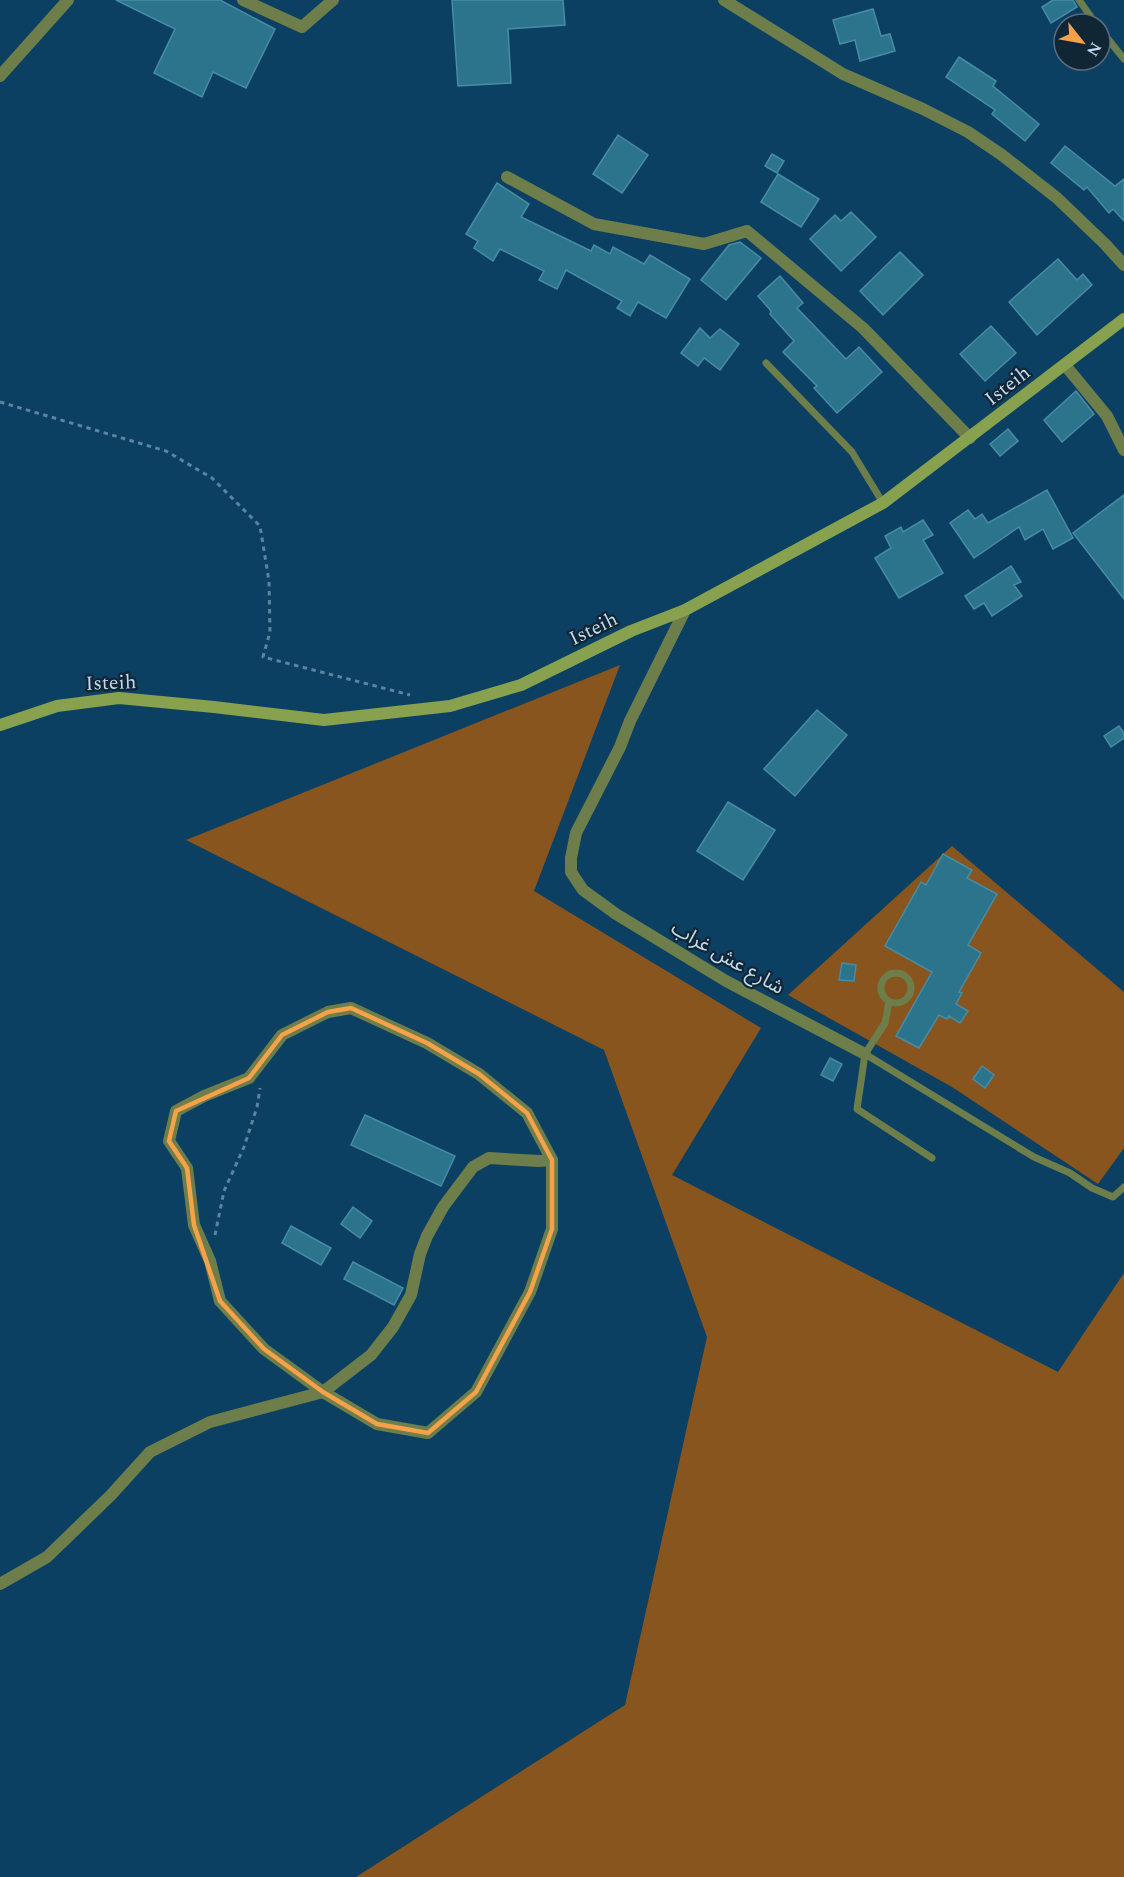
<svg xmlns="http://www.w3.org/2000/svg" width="1124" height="1877" font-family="Spectral,'Noto Sans Arabic',serif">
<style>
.green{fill:#88551e}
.building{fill:#2c748c;stroke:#468ca5;stroke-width:1.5}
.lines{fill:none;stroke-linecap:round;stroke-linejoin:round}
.path{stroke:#5c84a1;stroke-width:3;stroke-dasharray:4.5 4.5;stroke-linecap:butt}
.lane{stroke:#6d7e4b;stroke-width:7}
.street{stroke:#6d7e4b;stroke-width:12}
.secondary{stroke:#88a14e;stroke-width:12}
.marked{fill:none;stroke:#f7a149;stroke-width:4.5;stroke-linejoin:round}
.labels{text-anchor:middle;stroke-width:4.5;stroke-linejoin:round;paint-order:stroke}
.street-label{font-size:20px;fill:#c1daef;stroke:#112635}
</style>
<rect width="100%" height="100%" fill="#0c4063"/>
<!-- green -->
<g class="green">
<polygon points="620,665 534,891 761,1028 672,1175 1058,1372 1124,1273 1124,1877 356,1877 625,1705 707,1337 604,1050 186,840"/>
<polygon points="952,846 1124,992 1124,1148 1098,1184 952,1087 788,995"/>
</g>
<!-- building -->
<g class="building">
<polygon points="116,0 220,0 275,29 246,88 213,72 202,97 154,73 175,29"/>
<polygon points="452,0 563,0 565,25 508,29 511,83 458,86"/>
<polygon points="1053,0 1073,0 1077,7 1051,23 1042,7"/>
<polygon points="873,9 881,36 890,34 895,51 860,61 855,40 840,44 833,20"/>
<polygon points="959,57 996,81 993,86 1039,124 1025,141 992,114 995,110 946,77"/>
<polygon points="618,135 648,155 622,193 593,174"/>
<polygon points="1065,146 1115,186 1124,179 1124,221 1113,209 1109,213 1087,187 1084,190 1051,163"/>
<polygon points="772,154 784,161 777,173 765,166"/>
<polygon points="778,174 819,199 801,227 761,202"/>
<polygon points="497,183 529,204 521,217 591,251 594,245 610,254 613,247 644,264 650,255 690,279 666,318 638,302 630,316 617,308 622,301 566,270 557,289 539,280 544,271 500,249 493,261 474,248 478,241 466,234"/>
<polygon points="851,212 876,237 841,271 810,239 835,215 841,221"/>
<polygon points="740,242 761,258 726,300 701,280 729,245"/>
<polygon points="900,252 923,275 883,315 860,291"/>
<polygon points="1058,259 1077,280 1083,274 1092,285 1037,335 1009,302"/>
<polygon points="780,276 803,303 797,308 846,359 859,347 882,372 837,413 814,388 817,386 783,352 794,341 770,314 771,311 758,296"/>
<polygon points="991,326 1016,353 985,381 960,354"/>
<polygon points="700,328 710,338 720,329 739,344 720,370 704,358 698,366 681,353"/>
<polygon points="1076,391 1094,414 1062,442 1044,420"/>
<polygon points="1008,429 1018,441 1000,456 990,444"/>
<polygon points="1047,490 1073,538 1053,549 1043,529 1025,540 1019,527 974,558 950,523 968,510 975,519 982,514 988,523"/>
<polygon points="1124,495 1124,599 1073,533"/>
<polygon points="923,520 933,535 923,540 943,573 899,598 875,558 891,548 885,536 901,527 903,532"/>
<polygon points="1011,566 1021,582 1014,585 1022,596 992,616 984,603 974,609 965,596"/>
<polygon points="817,710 847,735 795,796 764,769"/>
<polygon points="1119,726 1124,733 1124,738 1111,747 1104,736"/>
<polygon points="728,802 775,830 743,880 697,851"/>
<polygon points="943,854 972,870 967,878 997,894 968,945 981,953 959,992 962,993 956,1004 968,1011 960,1023 949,1016 947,1019 939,1015 919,1048 896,1036 932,972 885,946 921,882 926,885"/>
<polygon points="842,963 856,965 854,981 839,980"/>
<polygon points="830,1058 842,1064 833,1081 821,1075"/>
<polygon points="982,1066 994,1075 985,1088 973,1079"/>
<polygon points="365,1115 455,1156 441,1186 351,1145"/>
<polygon points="353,1207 372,1221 360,1238 341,1224"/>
<polygon points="291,1226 331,1248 321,1265 282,1243"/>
<polygon points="353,1262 403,1288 394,1305 344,1279"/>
</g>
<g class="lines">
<!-- path -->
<g class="path">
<polyline points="0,402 166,451 212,478 260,526 269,581 270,632 263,657 410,695"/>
<polyline points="215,1235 224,1191 244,1147 257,1107 260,1088"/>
</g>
<!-- lane -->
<g class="lane">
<polyline points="1079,0 1096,24"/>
<polyline points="1100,29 1124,59"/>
<polyline points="766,363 852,452 883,503"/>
<circle cx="896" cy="988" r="15"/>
<polyline points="889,1002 885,1023 865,1054 857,1109 932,1158"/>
<polyline points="865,1054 1034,1157 1070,1173 1092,1188 1113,1197 1124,1187"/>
</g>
<!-- street -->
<g class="street">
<polyline points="243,0 302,27 333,0"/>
<polyline points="724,0 843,74 923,109 968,132 1002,155 1057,198 1105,244 1124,265"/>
<polyline points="0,76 68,0"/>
<polyline points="507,177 594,224 704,244 747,231 863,328 970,438"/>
<polyline points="1065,365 1107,416 1124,450"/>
<polyline points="685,610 630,721 620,747 576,833 571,858 571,872 583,890 616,914 726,981 865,1054"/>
<polygon points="351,1008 427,1043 479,1074 527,1113 552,1160 552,1229 530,1292 476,1392 428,1433 377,1424 323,1392 264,1349 220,1301 210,1261 194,1225 187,1168 169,1141 176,1111 204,1096 249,1078 282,1035 328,1012"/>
<polyline points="0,1584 47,1557 111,1495 150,1452 210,1422 323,1392 371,1355 393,1327 411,1295 420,1254 427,1236 443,1207 473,1167 489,1158 539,1161 552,1160"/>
</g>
<!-- secondary -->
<polyline class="secondary" points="0,725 57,706 119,698 214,707 324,720 450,706 521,685 631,631 685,610 883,503 1124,319"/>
</g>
<!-- marked area -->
<path class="marked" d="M351,1008l76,35 52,31 48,39 25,47v69l-22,63 -54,100 -48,41 -51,-9 -54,-32 -59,-43 -44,-48 -26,-76 -7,-57 -18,-27 7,-30 73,-33 33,-43 46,-23z"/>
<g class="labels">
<!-- street labels -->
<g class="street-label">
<text transform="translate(1007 385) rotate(-38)" y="7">Isteih</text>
<text transform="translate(593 628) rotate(-26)" y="7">Isteih</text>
<text transform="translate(111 682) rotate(-2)" y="7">Isteih</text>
<text transform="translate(728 957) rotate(30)" y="7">شارع عش غراب</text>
</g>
</g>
<!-- north arrow -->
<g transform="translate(1082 42) rotate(121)"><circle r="28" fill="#112635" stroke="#576e7f" stroke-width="1.5"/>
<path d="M0-4.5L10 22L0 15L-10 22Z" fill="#f7a149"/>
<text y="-9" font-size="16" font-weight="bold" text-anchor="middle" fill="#c1daef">N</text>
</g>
</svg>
